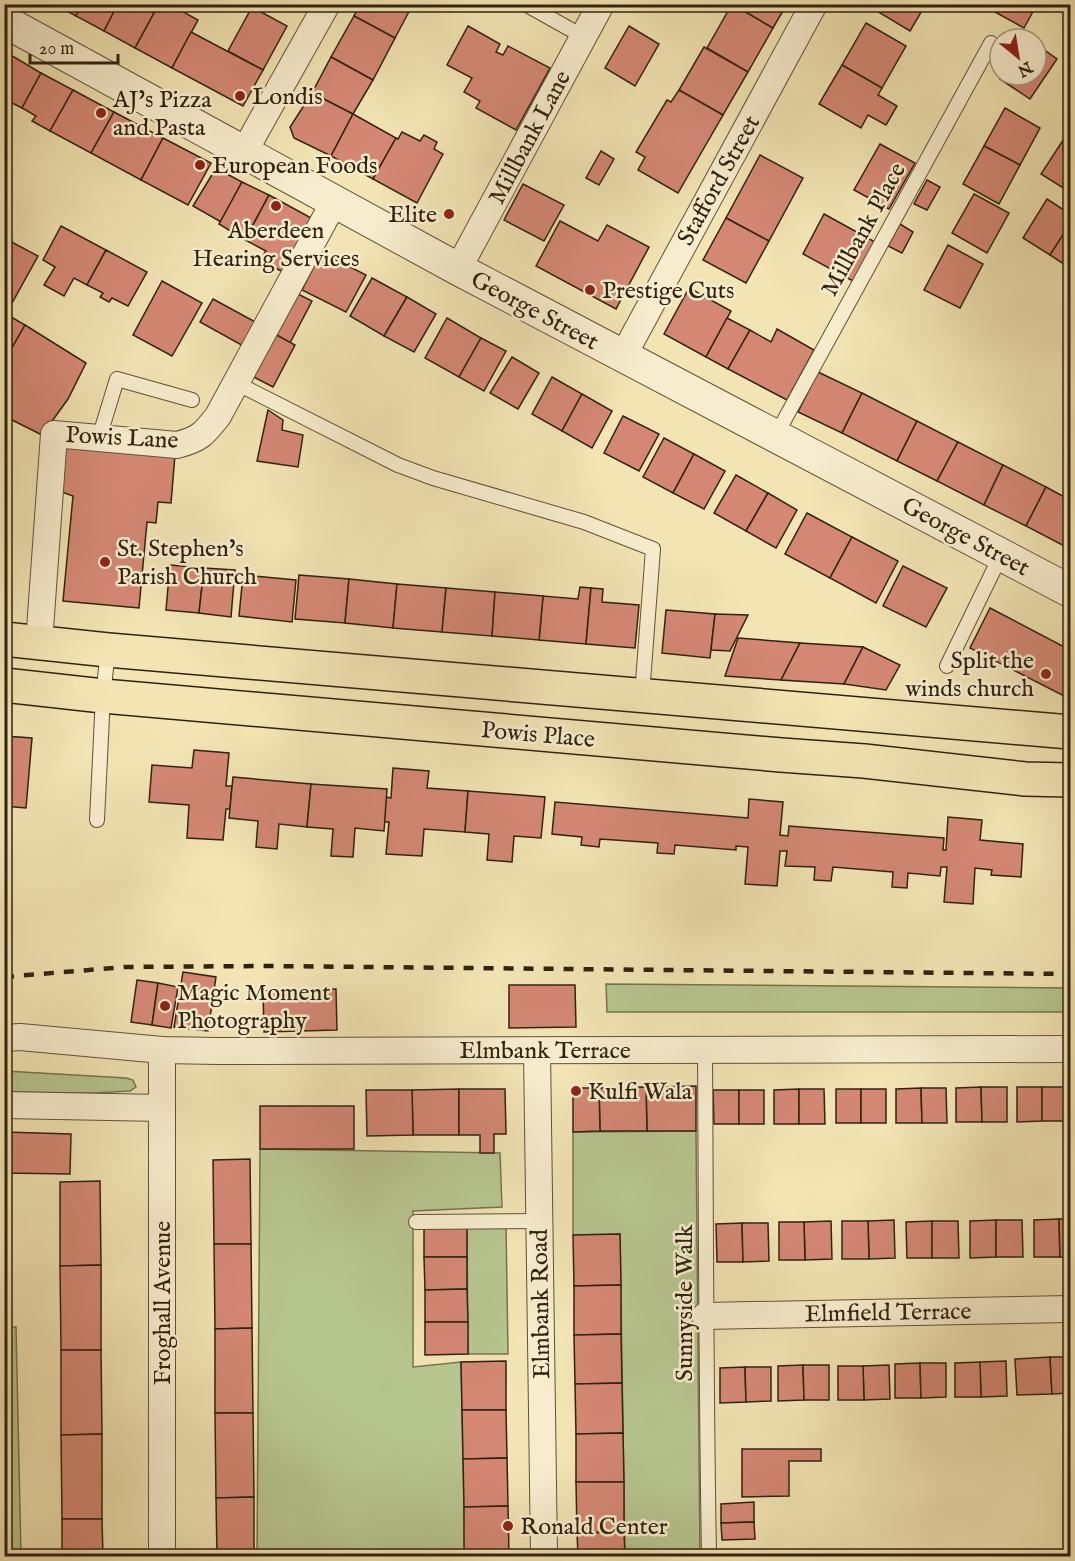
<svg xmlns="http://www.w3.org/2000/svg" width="1075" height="1561" font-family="'IM FELL English',serif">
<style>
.green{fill:#b7c58f;stroke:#74744f;stroke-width:1.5}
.building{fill:#d48874;stroke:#30220f;stroke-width:1.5}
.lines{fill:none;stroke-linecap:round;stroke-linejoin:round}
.service-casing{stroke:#605238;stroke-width:16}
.minor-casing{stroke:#605238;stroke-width:28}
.tertiary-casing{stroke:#605238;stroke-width:34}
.primary-casing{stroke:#30220f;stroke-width:36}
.service{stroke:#f7edce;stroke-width:14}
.minor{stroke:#f7edce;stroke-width:26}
.tertiary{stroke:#f7edce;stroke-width:32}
.primary{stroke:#f2e4b3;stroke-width:33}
.rail{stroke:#30220f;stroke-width:4.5;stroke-dasharray:10 10;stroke-linecap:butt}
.poi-dot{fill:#8f2418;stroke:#f7edce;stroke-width:2}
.labels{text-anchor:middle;stroke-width:5;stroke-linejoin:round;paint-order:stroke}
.poi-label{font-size:24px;fill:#30220f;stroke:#f7edce;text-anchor:start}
.street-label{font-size:24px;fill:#30220f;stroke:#f7edce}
</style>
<rect width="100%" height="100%" fill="#f2e4b3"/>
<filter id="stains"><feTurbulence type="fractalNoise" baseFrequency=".00333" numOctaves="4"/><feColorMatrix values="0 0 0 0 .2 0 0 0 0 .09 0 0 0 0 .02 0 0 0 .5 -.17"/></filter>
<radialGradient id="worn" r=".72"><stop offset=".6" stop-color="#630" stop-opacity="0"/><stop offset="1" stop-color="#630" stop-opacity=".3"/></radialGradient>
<!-- green -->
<g class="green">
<polygon points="606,984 1070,988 1070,1012 607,1012"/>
<polygon points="5,1071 126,1078 133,1080 136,1087 130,1091 93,1093 5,1092"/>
<polygon points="696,1131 700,1556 625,1556 620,1234 573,1235 573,1132"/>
<polygon points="260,1149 500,1153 502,1207 413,1211 413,1367 461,1362 465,1556 257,1556"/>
<polygon points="467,1225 506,1225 508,1354 468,1354"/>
<polygon points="5,1327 16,1327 21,1556 5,1556"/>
</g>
<!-- building -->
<g class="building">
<polygon points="54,4 82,4 76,16"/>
<polygon points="82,4 118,4 104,31 76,16"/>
<polygon points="118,4 139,4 154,13 135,48 104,31"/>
<polygon points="159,4 169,4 198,20 172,68 135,48"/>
<polygon points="360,4 413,4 395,38 354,16"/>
<polygon points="732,4 773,28 748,72 707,48"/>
<polygon points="732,4 787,4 773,28"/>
<polygon points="871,4 926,4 910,31 870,7"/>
<polygon points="985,4 1037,4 1024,28 984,6"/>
<polygon points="252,7 287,26 263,70 228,51"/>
<polygon points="354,16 395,38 373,80 331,57"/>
<polygon points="866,23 906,46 882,88 842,65"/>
<polygon points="468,26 500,44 496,52 503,55 508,46 550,68 516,130 476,108 480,101 464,92 472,78 447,65"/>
<polygon points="629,26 659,44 635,86 605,68"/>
<polygon points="191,32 263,70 243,106 172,68"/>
<polygon points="1036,44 1057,59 1030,99 1000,79 1003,75 1036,75"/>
<polygon points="704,47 748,72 723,115 679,90"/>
<polygon points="4,51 41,73 22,108 4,99"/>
<polygon points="331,57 373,80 353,114 312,93"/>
<polygon points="842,65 882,88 878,95 897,106 886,125 868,115 861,128 819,104"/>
<polygon points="41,73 73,90 50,131 32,121 36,116 22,108"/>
<polygon points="73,90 114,112 91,153 50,131"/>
<polygon points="679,90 723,115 678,193 638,170 645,157 636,152 667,100 671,102"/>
<polygon points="312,93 353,114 331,156 294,138 290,127"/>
<polygon points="1005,108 1040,128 1020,165 984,146"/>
<polygon points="114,112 163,138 141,180 91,153"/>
<polygon points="353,114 396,138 373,179 331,156"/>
<polygon points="1069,131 1070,132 1070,186 1068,191 1041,174"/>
<polygon points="402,132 420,141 424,135 437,142 434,149 443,154 417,203 373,179 396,138 398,139"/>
<polygon points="163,138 211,163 188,205 141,180"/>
<polygon points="880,144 915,163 889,209 854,190"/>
<polygon points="984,146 1020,165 999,204 963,184"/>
<polygon points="601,151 614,159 599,185 586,178"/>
<polygon points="760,155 803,178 769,241 726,218"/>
<polygon points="216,168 242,182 221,222 193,206"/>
<polygon points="927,180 940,187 927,210 914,204"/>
<polygon points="242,182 269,195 245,240 219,224"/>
<polygon points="523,184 564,205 544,241 504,220"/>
<polygon points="974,194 1009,213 987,253 952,233"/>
<polygon points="269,195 313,219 283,272 260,260 266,251 245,240"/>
<polygon points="1047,199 1070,214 1070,224 1050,255 1023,238"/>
<polygon points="824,214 875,242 853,281 803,254"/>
<polygon points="726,218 769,241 746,283 703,260"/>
<polygon points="560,221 598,241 607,225 649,247 616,309 536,266"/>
<polygon points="900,224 913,232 902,253 888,246"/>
<polygon points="1070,224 1070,268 1050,255"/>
<polygon points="61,226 106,250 87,285 74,278 64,296 44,285 55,267 43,260"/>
<polygon points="4,238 38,256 6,314 25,325 4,362"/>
<polygon points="948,245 983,264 960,308 924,290"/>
<polygon points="106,250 147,272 128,306 112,298 109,302 100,297 103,293 87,285"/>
<polygon points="321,252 366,275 346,312 302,290"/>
<polygon points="372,278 407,297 384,336 350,316"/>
<polygon points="162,281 202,303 172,356 133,335"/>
<polygon points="689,288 731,311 706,357 664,334"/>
<polygon points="294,292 312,301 290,343 273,333"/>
<polygon points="407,297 436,314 414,352 384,336"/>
<polygon points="213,299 257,323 245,347 200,322"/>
<polygon points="447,318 481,338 459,377 425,358"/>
<polygon points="727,318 750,330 728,369 706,357"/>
<polygon points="25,325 86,363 68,399 42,435 4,416 4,362"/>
<polygon points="777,329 814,350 787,400 728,369 750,330 771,342"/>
<polygon points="273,333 295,345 273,387 250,375"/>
<polygon points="481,338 506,351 484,391 459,377"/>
<polygon points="512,357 539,373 518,409 490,393"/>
<polygon points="818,372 862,393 842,433 798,412"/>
<polygon points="552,377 582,394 562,431 532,414"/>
<polygon points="862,393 917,421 897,461 842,433"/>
<polygon points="582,394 612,411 592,448 562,431"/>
<polygon points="268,410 283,420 282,430 303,435 298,467 257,461"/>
<polygon points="623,416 659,434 639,471 604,453"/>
<polygon points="917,421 958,442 937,481 897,461"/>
<polygon points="664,438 694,454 673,493 643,477"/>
<polygon points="958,442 1003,465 984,505 937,481"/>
<polygon points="63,445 175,455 171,503 158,502 156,523 147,522 139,608 63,601 73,496 59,491"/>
<polygon points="694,454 725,471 704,509 673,493"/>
<polygon points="1003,465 1046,487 1026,526 984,505"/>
<polygon points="736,475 768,493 746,531 714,513"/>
<polygon points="1046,487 1070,500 1070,549 1026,526"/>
<polygon points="768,493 797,510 776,548 746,531"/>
<polygon points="807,513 852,537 830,578 785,554"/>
<polygon points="852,537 898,561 876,603 830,578"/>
<polygon points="170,565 204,568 199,613 166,610"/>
<polygon points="903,566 947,588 926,627 883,606"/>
<polygon points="204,568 235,570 231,617 199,613"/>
<polygon points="243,575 296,580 292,622 239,616"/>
<polygon points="299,575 349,579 345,623 295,619"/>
<polygon points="349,579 397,584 393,628 345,623"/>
<polygon points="397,584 446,588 442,632 393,628"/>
<polygon points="580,587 591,588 586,644 539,640 543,596 578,599"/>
<polygon points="446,588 495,592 492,636 442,632"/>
<polygon points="591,588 603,589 602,602 639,605 635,648 586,644"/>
<polygon points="495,592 543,596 539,640 492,636"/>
<polygon points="990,608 1070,650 1070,699 970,648"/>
<polygon points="666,610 715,614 710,658 662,653"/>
<polygon points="715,614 748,615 730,651 711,650"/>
<polygon points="738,638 800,643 781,680 725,676"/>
<polygon points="800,643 863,647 844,684 781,680"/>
<polygon points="863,647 900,665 886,690 844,684"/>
<polygon points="5,736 32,738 26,808 4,806"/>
<polygon points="194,750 229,753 226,786 232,786 230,809 226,809 223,840 187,838 189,805 149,802 152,765 192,768"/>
<polygon points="393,768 429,771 427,788 468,791 465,832 424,829 422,856 386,854 389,822 384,822 386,797 391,798"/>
<polygon points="233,777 311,784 307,827 279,824 277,849 256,847 258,821 229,818"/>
<polygon points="311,784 387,789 384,831 355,828 353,857 331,856 333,829 307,827"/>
<polygon points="468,791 545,797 541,838 514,836 512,862 487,860 489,834 465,832"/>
<polygon points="749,799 783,802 780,835 788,836 789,826 944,838 943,850 946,850 948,817 982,820 980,840 1023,844 1021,877 991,875 992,870 975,868 973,904 944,902 947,867 941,867 940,876 908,873 907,888 892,887 893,872 833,867 831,881 814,880 815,867 785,866 787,851 780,851 777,886 745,884 748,847 736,846 736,850 675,845 674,854 657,853 658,843 600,839 599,847 581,845 582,837 552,834 555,802 748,818"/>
<polygon points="183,972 216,977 208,1031 174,1027"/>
<polygon points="137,980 158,983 152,1025 131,1022"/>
<polygon points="158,983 178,987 171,1028 152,1025"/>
<polygon points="509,985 575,985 576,1027 509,1028"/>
<polygon points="336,989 337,1030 264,1032 263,991"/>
<polygon points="696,1086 696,1131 647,1131 646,1087"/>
<polygon points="646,1087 647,1131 600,1131 599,1088"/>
<polygon points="981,1087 982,1122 956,1122 956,1088"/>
<polygon points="981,1087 1007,1087 1007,1122 982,1122"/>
<polygon points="1017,1087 1042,1087 1042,1121 1017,1122"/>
<rect x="1042" y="1087" width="25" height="34"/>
<polygon points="573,1088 599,1088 600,1131 573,1132"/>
<polygon points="921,1088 922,1123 896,1123 896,1089"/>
<polygon points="921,1088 946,1088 947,1123 922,1123"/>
<polygon points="459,1089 459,1135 413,1135 412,1090"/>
<polygon points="459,1089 505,1089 506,1134 494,1134 494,1153 480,1153 480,1135 459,1135"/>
<polygon points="799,1089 799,1124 774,1124 774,1090"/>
<polygon points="799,1089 824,1089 825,1124 799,1124"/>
<rect x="836" y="1089" width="25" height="34"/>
<rect x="861" y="1089" width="25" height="34"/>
<polygon points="366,1090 412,1090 413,1135 367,1136"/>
<polygon points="713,1090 739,1090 739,1124 714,1124"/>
<rect x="739" y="1090" width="25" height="34"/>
<rect x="260" y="1106" width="94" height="43"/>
<polygon points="4,1132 71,1134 70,1174 4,1173"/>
<polygon points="250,1159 251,1244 214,1244 213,1160"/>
<polygon points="100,1181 101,1265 60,1266 60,1182"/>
<polygon points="1059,1219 1060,1257 1034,1257 1034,1220"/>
<polygon points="1059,1219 1070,1219 1070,1257 1060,1257"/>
<polygon points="894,1220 895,1258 869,1259 868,1221"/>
<polygon points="996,1220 996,1257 970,1258 970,1221"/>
<polygon points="996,1220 1022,1220 1023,1257 996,1257"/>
<polygon points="831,1221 832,1259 805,1260 804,1222"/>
<polygon points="842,1221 868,1221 869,1259 842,1259"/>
<polygon points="932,1221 932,1258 907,1258 906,1222"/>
<polygon points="932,1221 958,1221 959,1258 932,1258"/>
<polygon points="779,1222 804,1222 805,1260 779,1260"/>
<polygon points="742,1223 743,1262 717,1262 716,1224"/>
<polygon points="742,1223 768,1223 769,1261 743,1262"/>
<polygon points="467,1225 467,1257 424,1257 424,1226"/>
<polygon points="620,1234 621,1285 574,1286 573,1235"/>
<polygon points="214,1244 251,1244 252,1328 215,1329"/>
<polygon points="424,1257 467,1257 467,1289 425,1290"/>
<polygon points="101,1265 101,1350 61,1350 60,1266"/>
<polygon points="621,1285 621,1334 574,1335 574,1286"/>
<polygon points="467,1289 468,1322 425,1322 425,1290"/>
<polygon points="425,1322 468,1322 468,1354 425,1355"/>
<polygon points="252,1328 253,1413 215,1413 215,1329"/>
<polygon points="621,1334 622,1383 575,1384 574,1335"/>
<polygon points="61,1350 101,1350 102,1434 61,1435"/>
<polygon points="1050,1357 1052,1394 1017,1395 1015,1359"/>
<polygon points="1050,1357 1070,1357 1070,1393 1052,1394"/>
<polygon points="506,1361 506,1410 462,1410 461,1362"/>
<polygon points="1006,1361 1007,1396 981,1397 980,1362"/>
<polygon points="980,1362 981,1397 955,1397 955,1363"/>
<polygon points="920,1363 921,1398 895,1398 895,1364"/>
<polygon points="920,1363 946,1363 946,1397 921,1398"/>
<polygon points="803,1365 804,1400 778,1401 778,1366"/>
<polygon points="803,1365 829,1365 829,1400 804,1400"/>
<polygon points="889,1365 890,1399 864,1400 863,1366"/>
<polygon points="838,1366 863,1366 864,1400 838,1400"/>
<polygon points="745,1367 746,1402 720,1403 720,1368"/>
<polygon points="745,1367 771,1367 771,1401 746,1402"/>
<polygon points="622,1383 623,1433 576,1434 575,1384"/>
<polygon points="462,1410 506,1410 507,1458 463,1459"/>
<polygon points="215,1413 253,1413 254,1497 216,1498"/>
<polygon points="623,1433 624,1482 576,1482 576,1434"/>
<polygon points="102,1434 102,1519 62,1519 61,1435"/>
<polygon points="742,1449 821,1449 821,1461 789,1461 789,1496 742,1497"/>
<polygon points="507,1458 508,1506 464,1507 463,1459"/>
<polygon points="576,1482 624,1482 624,1532 577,1533"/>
<polygon points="254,1497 254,1556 217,1556 216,1498"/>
<polygon points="754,1502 754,1522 721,1523 721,1504"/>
<polygon points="508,1506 509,1555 464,1555 464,1507"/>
<polygon points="62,1519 102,1519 103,1556 62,1556"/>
<polygon points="754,1522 755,1539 722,1540 721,1523"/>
<polygon points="624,1532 625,1556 578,1556 577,1533"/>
<rect x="464" y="1555" width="45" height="1"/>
</g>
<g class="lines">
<defs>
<g id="service">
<polyline points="525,4 584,37"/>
<polyline points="236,383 398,465 433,478 584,522 653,549 642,695"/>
<polyline points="775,437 991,43"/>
<polyline points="99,438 117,379 192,400"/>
<polyline points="947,666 1001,555"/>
<polyline points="97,820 103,696 108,650"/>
<path d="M705,1050c1,169 1,337 4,506"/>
<polyline points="416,1222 539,1221"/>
</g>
<g id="minor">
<polyline points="244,152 327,4"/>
<polyline points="458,269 601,4"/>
<polyline points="623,356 814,4"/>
<path d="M39,643l15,-209 123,11c23,-6 27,-11 41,-29l116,-214"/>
<polyline points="4,1038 20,1037 162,1050 218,1051 1070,1049"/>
<polyline points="162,1050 162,1556"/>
<polyline points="537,1051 544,1556"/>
<polyline points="4,1105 162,1108"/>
<polyline points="705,1316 1070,1309"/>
</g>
<polyline id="tertiary" points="4,21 458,269 1070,591"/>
<g id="primary">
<polyline points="4,639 108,650 1070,732"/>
<polyline points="4,685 103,696 781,755 864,761 1025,779 1070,780"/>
</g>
</defs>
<!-- service casing -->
<use href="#service" class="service-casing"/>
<!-- minor casing -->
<use href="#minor" class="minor-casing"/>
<!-- tertiary casing -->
<use href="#tertiary" class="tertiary-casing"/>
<!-- primary casing -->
<use href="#primary" class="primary-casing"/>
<!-- service -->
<use href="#service" class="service"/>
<!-- minor -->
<use href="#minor" class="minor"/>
<!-- tertiary -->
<use href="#tertiary" class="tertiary"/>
<!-- primary -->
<use href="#primary" class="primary"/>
<!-- rail -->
<polyline class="rail" points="4,977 125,967 266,966 1070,974"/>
</g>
<!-- markers -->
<g class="poi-dot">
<circle cx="240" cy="96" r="6"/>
<circle cx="101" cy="113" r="6"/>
<circle cx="200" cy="165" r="6"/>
<circle cx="276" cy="206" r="6"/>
<circle cx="449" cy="214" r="6"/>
<circle cx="590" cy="290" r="6"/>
<circle cx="105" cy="562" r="6"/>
<circle cx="1046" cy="674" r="6"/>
<circle cx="165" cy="1006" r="6"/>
<circle cx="576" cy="1091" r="6"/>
<circle cx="508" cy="1526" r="6"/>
</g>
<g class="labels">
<!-- poi labels -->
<g class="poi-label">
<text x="252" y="104">Londis</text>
<text x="113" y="107">AJ's Pizza<tspan x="113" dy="28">and Pasta</tspan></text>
<text x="212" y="173">European Foods</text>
<text x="437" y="222" text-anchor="end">Elite</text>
<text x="276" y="238" text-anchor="middle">Aberdeen<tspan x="276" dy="28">Hearing Services</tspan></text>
<text x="602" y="298">Prestige Cuts</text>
<text x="117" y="556">St. Stephen's<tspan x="117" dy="28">Parish Church</tspan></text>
<text x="1034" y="668" text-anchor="end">Split the<tspan x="1034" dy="28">winds church</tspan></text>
<text x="177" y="1000">Magic Moment<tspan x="177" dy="28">Photography</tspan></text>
<text x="588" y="1099">Kulfi Wala</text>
<text x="520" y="1534">Ronald Center</text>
</g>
<!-- street labels -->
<g class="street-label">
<text transform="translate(529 137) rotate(-62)" y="8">Millbank Lane</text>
<text transform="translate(718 180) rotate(-61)" y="8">Stafford Street</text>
<text transform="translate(863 229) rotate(-61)" y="8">Millbank Place</text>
<text transform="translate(535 310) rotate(28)" y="8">George Street</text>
<text transform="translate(122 437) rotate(3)" y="8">Powis Lane</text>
<text transform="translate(966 536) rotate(28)" y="8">George Street</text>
<text transform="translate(538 734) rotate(5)" y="8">Powis Place</text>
<text x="545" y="1058">Elmbank Terrace</text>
<text transform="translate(162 1303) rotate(-90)" y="8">Froghall Avenue</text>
<text transform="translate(684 1303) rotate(-90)" y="8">Sunnyside Walk</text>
<text transform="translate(540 1304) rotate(-91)" y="8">Elmbank Road</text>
<text transform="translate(888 1312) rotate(-1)" y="8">Elmfield Terrace</text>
</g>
</g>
<!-- margin -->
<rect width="1075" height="1561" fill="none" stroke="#f2e4b3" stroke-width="24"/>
<rect x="6" y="6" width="1063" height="1549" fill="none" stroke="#30220f" stroke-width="3"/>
<rect x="12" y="12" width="1051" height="1537" fill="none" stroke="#30220f" stroke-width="1.5"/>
<!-- north arrow -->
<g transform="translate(1018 57) rotate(150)"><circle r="28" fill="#f7edce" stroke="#a79c82" stroke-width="1.5"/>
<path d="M0-4.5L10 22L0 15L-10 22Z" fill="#8f2418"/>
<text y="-9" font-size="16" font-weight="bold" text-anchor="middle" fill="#30220f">N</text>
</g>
<!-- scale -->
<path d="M30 54v9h88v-9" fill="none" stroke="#30220f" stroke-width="3"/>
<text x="39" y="54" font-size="18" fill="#30220f" stroke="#f7edce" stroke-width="4.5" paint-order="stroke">20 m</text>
<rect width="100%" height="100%" filter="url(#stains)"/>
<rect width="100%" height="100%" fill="url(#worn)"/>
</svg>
